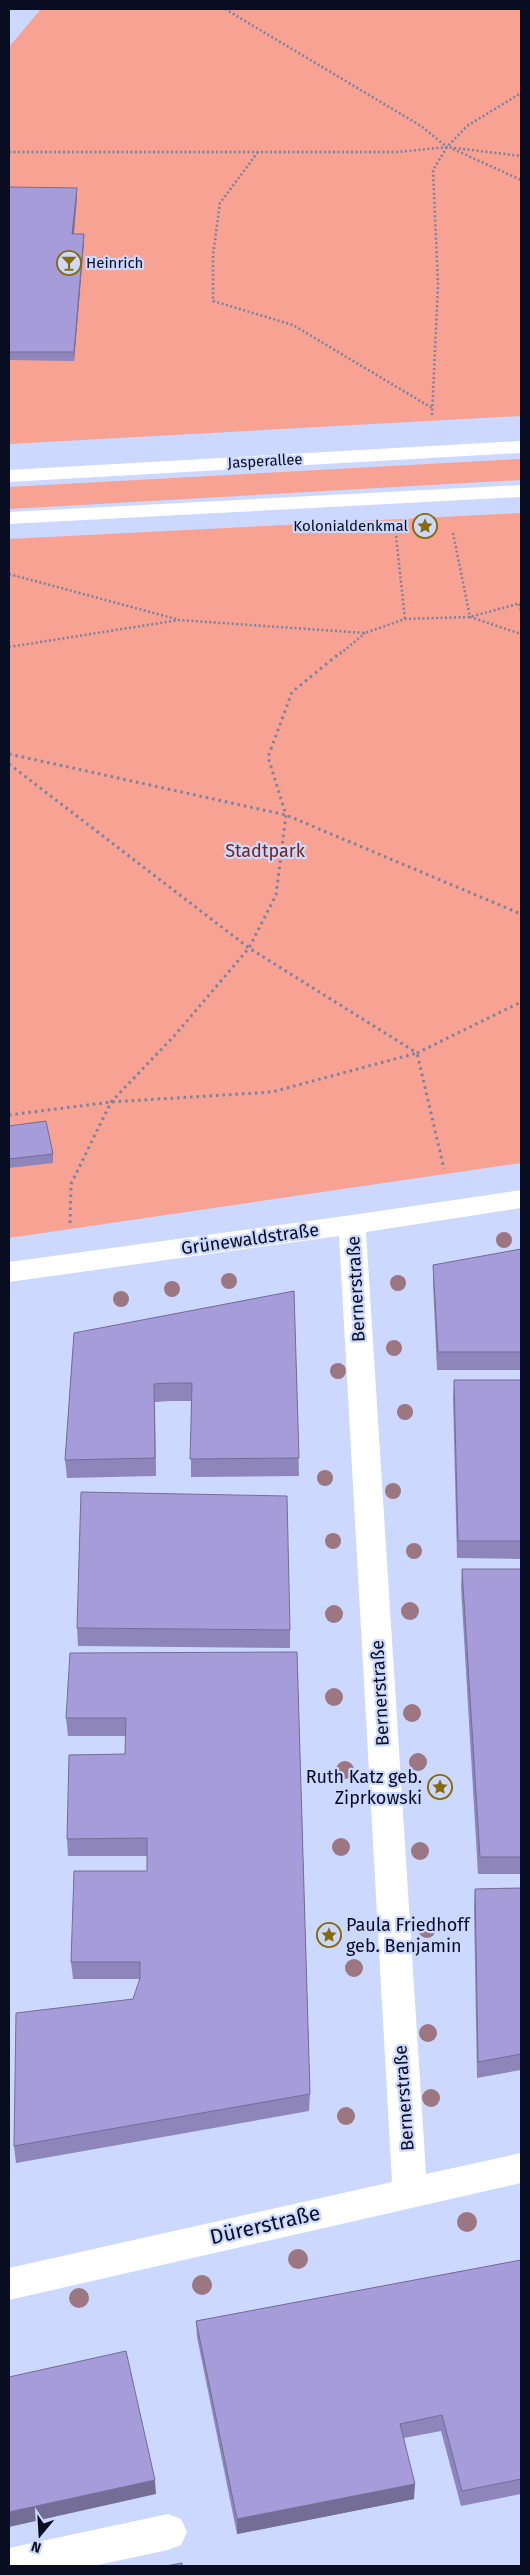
<svg xmlns="http://www.w3.org/2000/svg" width="530" height="2575" font-family="'Fira Sans',sans-serif">
<style>
.green{fill:#f7a292}
.lines{fill:none;stroke-linecap:round;stroke-linejoin:round}
.path-far1{stroke:#7a83a1;stroke-width:2.5;stroke-dasharray:2 2.5;stroke-linecap:butt}
.path{stroke:#7a83a1;stroke-width:3;stroke-dasharray:2.5 4;stroke-linecap:butt}
.minor{fill:#fff;fill-rule:evenodd}
.tree{fill:#9c7680}
.wall{fill:#8e86bb}
.shaded-wall{fill:#746d98}
.building{fill:#a59cd9;stroke:#746d98}
.labels{text-anchor:middle;stroke-width:4.5;stroke-linejoin:round;paint-order:stroke}
.far-poi-label{font-size:15px;fill:#090d22;stroke:#ccd8fd;text-anchor:start}
.far-street-label{font-size:15px;fill:#090d22;stroke:#ccd8fd}
.park-label{font-size:18px;fill:#752519;stroke:#ccd8fd}
.street-label{font-size:18px;fill:#090d22;stroke:#ccd8fd}
.poi-label{font-size:18px;fill:#090d22;stroke:#ccd8fd;text-anchor:end}
.near-street-label{font-size:21px;fill:#090d22;stroke:#ccd8fd}
</style>
<rect width="100%" height="100%" fill="#ccd8fd"/>
<!-- green -->
<g class="green">
<polygon points="41,9 521,9 521,416 9,444 9,47"/>
<polygon points="521,459 521,480 9,509 9,487"/>
<polygon points="521,513 521,1163 9,1238 9,539"/>
</g>
<g class="lines">
<!-- path-far1 -->
<g class="path-far1">
<polyline points="225,9 421,126 447,147"/>
<polyline points="453,149 521,180"/>
<polyline points="9,152 398,152 447,147 521,156"/>
<polyline points="258,152 220,203 213,255 213,301 293,325 432,408"/>
<polyline points="432,415 438,284 433,170 447,147 467,126 521,93"/>
<polyline points="453,533 470,617 521,634"/>
<polyline points="396,536 405,619"/>
<polyline points="9,574 176,619"/>
<polyline points="519,604 521,611"/>
<polyline points="9,647 179,620 365,633 405,619 470,617 521,603"/>
<polyline points="340,654 365,633"/>
</g>
<!-- path -->
<g class="path">
<polyline points="9,754 286,815 521,914"/>
<polyline points="9,764 249,948 417,1053 521,1002"/>
<polyline points="9,1115 111,1102 272,1092 417,1053 444,1169"/>
<polyline points="70,1223 71,1184 111,1102 175,1035 249,948 276,895 286,815 268,757 292,692 341,652"/>
</g>
<!-- minor -->
<g class="minor">
<polygon points="521,441 521,453 9,482 9,470"/>
<polygon points="521,485 521,497 9,524 9,512"/>
<polygon points="521,1190 521,1208 366,1232 426,2174 521,2153 521,2183 9,2300 9,2268 392,2182 339,1236 9,1282 9,1262 352,1215"/>
<polygon points="168,2514 181,2519 187,2532 181,2545 168,2550 93,2566 9,2566 9,2548"/>
</g>
</g>
<!-- trees -->
<g class="tree">
<circle cx="504" cy="1240" r="8"/>
<circle cx="229" cy="1281" r="8"/>
<circle cx="398" cy="1283" r="8"/>
<circle cx="172" cy="1289" r="8"/>
<circle cx="121" cy="1299" r="8"/>
<circle cx="394" cy="1348" r="8"/>
<circle cx="338" cy="1371" r="8"/>
<circle cx="405" cy="1412" r="8"/>
<circle cx="325" cy="1478" r="8"/>
<circle cx="393" cy="1491" r="8"/>
<circle cx="333" cy="1541" r="8"/>
<circle cx="414" cy="1551" r="8"/>
<circle cx="410" cy="1611" r="9"/>
<circle cx="334" cy="1614" r="9"/>
<circle cx="334" cy="1697" r="9"/>
<circle cx="412" cy="1713" r="9"/>
<circle cx="418" cy="1762" r="9"/>
<circle cx="345" cy="1770" r="9"/>
<circle cx="341" cy="1847" r="9"/>
<circle cx="420" cy="1851" r="9"/>
<circle cx="427" cy="1929" r="9"/>
<circle cx="354" cy="1968" r="9"/>
<circle cx="428" cy="2033" r="9"/>
<circle cx="431" cy="2098" r="9"/>
<circle cx="346" cy="2116" r="9"/>
<circle cx="467" cy="2222" r="10"/>
<circle cx="298" cy="2259" r="10"/>
<circle cx="202" cy="2285" r="10"/>
<circle cx="79" cy="2298" r="10"/>
</g>
<!-- wall -->
<g class="wall">
<polygon points="9,187 77,196 74,234 84,234 84,242 74,361 9,360"/>
<polygon points="9,1126 53,1154 53,1163 9,1168"/>
<polygon points="521,1249 521,1370 437,1370 433,1283 433,1265"/>
<polygon points="294,1291 299,1476 191,1477 191,1401 170,1401 155,1402 156,1476 67,1478 65,1460 74,1333"/>
<polygon points="454,1380 521,1380 521,1559 457,1558 453,1398"/>
<polygon points="462,1569 521,1569 521,1874 478,1874 461,1587"/>
<polygon points="77,1628 290,1630 290,1648 78,1646"/>
<polygon points="297,1652 310,2094 309,2111 16,2163 14,2146 133,1999 140,1979 73,1979 71,1962 147,1871 147,1856 68,1856 67,1839 125,1754 126,1736 68,1736 66,1718"/>
<polygon points="521,1888 521,2070 477,2078 474,1906 475,1889"/>
<polygon points="521,2260 521,2494 461,2506 441,2431 404,2438 414,2499 237,2534 197,2337 196,2321"/>
</g>
<!-- shaded-wall -->
<g class="shaded-wall">
<polygon points="77,188 77,196 73,242 72,234"/>
<polygon points="84,234 84,242 74,361 74,352"/>
<polygon points="155,2480 156,2494 9,2527 9,2512"/>
<polygon points="415,2484 414,2499 237,2534 237,2519"/>
</g>
<!-- building -->
<g class="building">
<polygon points="9,187 77,188 72,234 84,234 74,352 9,352"/>
<polygon points="46,1121 53,1154 9,1159 9,1126"/>
<polygon points="521,1249 521,1352 438,1352 433,1265"/>
<polygon points="294,1291 299,1458 190,1459 192,1383 170,1383 154,1384 155,1458 65,1460 74,1333"/>
<polygon points="454,1380 521,1380 521,1541 458,1541"/>
<polygon points="81,1492 287,1496 290,1630 77,1628"/>
<polygon points="462,1569 521,1569 521,1857 480,1857"/>
<polygon points="297,1652 310,2094 14,2146 16,2013 133,1999 140,1978 140,1962 71,1962 74,1871 147,1871 147,1838 67,1839 69,1755 125,1754 126,1718 66,1718 70,1653"/>
<polygon points="521,1888 521,2054 478,2062 475,1889"/>
<polygon points="521,2260 521,2479 462,2491 442,2415 400,2424 415,2484 237,2519 196,2321"/>
<polygon points="126,2351 155,2480 9,2512 9,2377"/>
<polygon points="182,2563 182,2566 166,2566"/>
</g>
<!-- icons -->
<defs>
<symbol id="bar-ring" viewBox="-11 -11 22 22"><circle r="9.5" fill="#ccd8fd" stroke="#866b08" stroke-width="1.5"/><path d="M-6-5H6L.8 .8V4.5H3.5V6h-7V4.5H-.8V.8Z" fill="#866b08"/></symbol>
<symbol id="sight-ring" viewBox="-11 -11 22 22"><circle r="9.5" fill="#ccd8fd" stroke="#866b08" stroke-width="1.5"/><path d="M0-6L1.8-2.2L6-1.7L2.9 1.2L3.7 5.4L0 3.3L-3.7 5.4L-2.9 1.2L-6-1.7L-1.8-2.2Z" fill="#866b08"/></symbol>
</defs>
<g fill-rule="evenodd">
<use href="#bar-ring" x="55" y="249" width="28" height="28"/>
<use href="#sight-ring" x="411" y="512" width="28" height="28"/>
<use href="#sight-ring" x="426" y="1773" width="28" height="28"/>
<use href="#sight-ring" x="315" y="1921" width="28" height="28"/>
</g>
<g class="labels">
<!-- far-poi labels -->
<g class="far-poi-label">
<text x="86" y="268">Heinrich</text>
<text x="408" y="531" text-anchor="end">Kolonialdenkmal</text>
</g>
<!-- far-street labels -->
<g class="far-street-label">
<text transform="translate(265 461) rotate(-3)" y="5">Jasperallee</text>
</g>
<!-- park labels -->
<g class="park-label">
<text x="265" y="857">Stadtpark</text>
</g>
<!-- street labels -->
<g class="street-label">
<text transform="translate(250 1239) rotate(-8)" y="6">Grünewaldstraße</text>
<text transform="translate(356 1289) rotate(-93)" y="6">Bernerstraße</text>
<text transform="translate(380 1693) rotate(-93)" y="6">Bernerstraße</text>
<text transform="translate(404 2098) rotate(-94)" y="6">Bernerstraße</text>
</g>
<!-- poi labels -->
<g class="poi-label">
<text x="422" y="1783">Ruth Katz geb.<tspan x="422" dy="21">Ziprkowski</tspan></text>
<text x="346" y="1931" text-anchor="start">Paula Friedhoff<tspan x="346" dy="21">geb. Benjamin</tspan></text>
</g>
<!-- near-street labels -->
<g class="near-street-label">
<text transform="translate(265 2225) rotate(-13)" y="7">Dürerstraße</text>
</g>
</g>
<!-- border -->
<rect width="530" height="2575" fill="none" stroke="#090d22" stroke-width="20"/>
<!-- north arrow -->
<g transform="translate(40 2535) rotate(198)" stroke="#ccd8fd" stroke-width="4" paint-order="stroke">
<path d="M0-4L9 19L0 12L-9 19Z" fill="#090d22"/>
<text y="-8" font-size="14" font-weight="bold" text-anchor="middle" fill="#090d22">N</text>
</g>
</svg>
